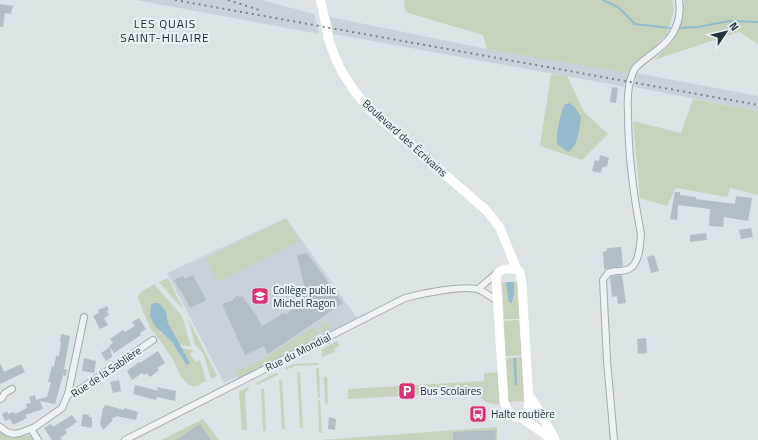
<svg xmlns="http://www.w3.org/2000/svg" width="758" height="440" font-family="'Titillium Web',sans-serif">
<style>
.built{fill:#c9d2d9}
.green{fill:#c6d2bc}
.water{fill:#93bbcb}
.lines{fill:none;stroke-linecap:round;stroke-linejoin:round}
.stream{stroke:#93bbcb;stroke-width:2}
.building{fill:#b2bdc4}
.minor-casing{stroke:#a0abb1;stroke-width:8}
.minor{stroke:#eef2f5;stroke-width:6}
.secondary{stroke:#fff;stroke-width:9}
.rail{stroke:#748692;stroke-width:2;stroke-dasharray:2 4;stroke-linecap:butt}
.labels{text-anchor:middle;stroke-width:4;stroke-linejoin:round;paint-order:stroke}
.street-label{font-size:11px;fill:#24343e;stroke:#eaf1f5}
.poi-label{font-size:11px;fill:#24343e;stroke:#eaf1f5;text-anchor:start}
.neighbourhood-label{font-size:12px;letter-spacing:1px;fill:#17242e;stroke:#eaf1f5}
</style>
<rect width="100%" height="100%" fill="#dbe3e7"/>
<!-- built -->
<g class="built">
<polygon points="136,0 262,0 314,14 319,34"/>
<polygon points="330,17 487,49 628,73 626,87 334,34"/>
<polygon points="637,73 758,96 758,111 634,87"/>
<polygon points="286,218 357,318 224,383 167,273"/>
</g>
<!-- green -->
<g class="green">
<polygon points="404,0 672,0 674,11 667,34 628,73 487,49 483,35 405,12"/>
<polygon points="684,0 758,0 758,44 739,32 654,60 672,42 681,21"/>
<polygon points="551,74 567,76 584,112 608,134 582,160 540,146"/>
<polygon points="693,99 758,111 758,195 730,188 727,197 676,188 667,206 640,198 633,121 681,133"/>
<polygon points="285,219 300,241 218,282 206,259"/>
<polygon points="168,278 185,313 186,313 159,282"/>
<polygon points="518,281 520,319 504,319 502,283 506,282 508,299 512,303 514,294 514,282"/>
<path d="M154,284l28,32 9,31 -13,-3 -10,-21 -2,-11 -6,20c13,8 19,21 27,34l3,-3 -9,-15 13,2 -4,4 6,8 4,-2 6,21 -12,6 -5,-2 -7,-7 -9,-18 -13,-20 -10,-12 -12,-30 2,-5z"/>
<polygon points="188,318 217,376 211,379 203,353 195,345"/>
<polygon points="519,320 522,355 505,356 504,321"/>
<polygon points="328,322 331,328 322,333 321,325"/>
<polygon points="316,326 317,335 310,339 309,343 239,379 235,372 261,360"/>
<polygon points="337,341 340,346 334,349 335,352 322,357 322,349"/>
<polygon points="522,357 524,401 508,402 506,358"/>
<polygon points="318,363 319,365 295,366 286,370 285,368 293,364"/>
<polygon points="316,368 319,368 320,398 318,398"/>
<polygon points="277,372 278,375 257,385 256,383"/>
<polygon points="297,372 300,372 303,428 300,428"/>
<path d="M500,372l2,32c-15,1 -17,-2 -27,-12l-127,7v-10l136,-8v-8z"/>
<polygon points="324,377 327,377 328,405 325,403"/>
<polygon points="279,380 282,380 285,429 282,429"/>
<polygon points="248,387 249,390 245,392 247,430 242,430 239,392"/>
<polygon points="261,389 264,389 266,431 263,431"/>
<polygon points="318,400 320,400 322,433 319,433"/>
<polygon points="203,419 219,440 161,440"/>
<polygon points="497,427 497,440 281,440 321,440"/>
<polygon points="0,432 12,438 31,435 34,440 0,440"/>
</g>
<!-- water -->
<g class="water">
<path d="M569,103l5,3 7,11c-2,12 -2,28 -13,35l-11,-8c-1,-12 3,-27 7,-39z"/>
<polygon points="506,282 514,282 514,294 512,303 510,303 508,300"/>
<polygon points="154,303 158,303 162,306 166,312 168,323 190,363 187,366 172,342 155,326 150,316 151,305"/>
<polygon points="513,358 516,358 517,385 515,385"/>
</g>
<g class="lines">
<!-- stream -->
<g class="stream">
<polyline points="603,0 618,7 635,24 670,28"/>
<polyline points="678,28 698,27 729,21 758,22"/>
</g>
</g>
<!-- building -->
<g class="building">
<polygon points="0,4 13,6 11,14 5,13 3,27 0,27"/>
<polygon points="612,87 618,88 616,103 610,102"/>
<polygon points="600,155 609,158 607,166 602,168 601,173 592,171 595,160 599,161"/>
<polygon points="675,192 680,192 680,195 696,197 696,199 735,204 736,196 752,198 748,221 724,217 723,227 709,226 710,209 678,205 677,220 670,219"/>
<polygon points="751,228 753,237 741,239 739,230"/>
<polygon points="706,233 707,240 690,242 690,235"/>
<polygon points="621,247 623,266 604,269 603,252 607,251 607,248"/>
<polygon points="307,253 343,303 271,352 268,354 264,346 245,355 222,304 231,301 238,295 240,298 242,296 256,315 262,326 284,313 286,315 298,304 304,285 297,255"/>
<polygon points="654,255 659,271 651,273 647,257"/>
<polygon points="193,275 206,300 190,308 181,290 180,291 174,280 183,276 185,279"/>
<polygon points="622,275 626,303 618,304 617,296 612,297 610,278 612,276"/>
<polygon points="107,306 109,310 107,311 109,315 104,318 108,325 100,329 93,316 99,313 98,310"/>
<polygon points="139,318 146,329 140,333 141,335 114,353 109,346 113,343 110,339 123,330 125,332 135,326 132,322"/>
<polygon points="61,334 70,336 64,369 67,370 66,376 63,375 55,404 40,401 43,409 25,415 27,418 13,425 10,419 5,421 2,414 7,411 8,414 14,412 15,414 27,408 26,404 31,403 29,397 35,395 36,400 47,397 51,382 48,382 52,366 54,367 56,356 59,356 61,343 60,342"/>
<polygon points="646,338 647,353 638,354 637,339"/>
<polygon points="110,347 112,357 106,361 101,353"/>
<polygon points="158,351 165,363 157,368 159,370 150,377 147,373 144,375 142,373 132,380 127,371 139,362 140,363"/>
<polygon points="84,358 96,361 94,373 82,371"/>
<polygon points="0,363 4,372 21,364 25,372 0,384"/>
<polygon points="119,380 121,391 113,393 110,382"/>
<polygon points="135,385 159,391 156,387 176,391 175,401 157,397 156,400 133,394"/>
<polygon points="106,405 124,410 124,408 138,412 136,420 116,416 116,418 113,417 112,421 103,430 100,424 103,408"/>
<polygon points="83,414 89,415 89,417 92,417 92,428 81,426"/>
<polygon points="72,415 77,422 65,430 67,433 60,438 62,440 52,440 44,428 51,424 53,427"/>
<polygon points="329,417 336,419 335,430 328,429"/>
<polygon points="200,424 211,440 176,440 186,433"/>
<polygon points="495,430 496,440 453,440 453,432"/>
</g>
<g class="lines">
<defs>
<g id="minor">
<polyline points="478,289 497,273"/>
<polyline points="68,394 76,392 153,340"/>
<polyline points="0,399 2,398 5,393 12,389"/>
<polyline points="0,427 7,432 14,434 20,433 35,427 62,408 68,394 84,317"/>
<polyline points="31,429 38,440"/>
<path d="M125,440l280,-142c15,-4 61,-14 75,-8 6,3 12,8 18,11"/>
<path d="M614,440l-7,-79 -4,-81 5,-7c6,-3 15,-1 21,-4 11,-6 11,-25 12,-35 -8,-41 -13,-80 -13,-122 -1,-14 0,-29 6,-42 3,-5 9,-9 13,-12 14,-11 26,-19 31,-37 2,-7 2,-14 1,-21"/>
</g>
</defs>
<!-- minor casing -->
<use href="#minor" class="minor-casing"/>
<!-- minor -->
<use href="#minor" class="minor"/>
<!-- secondary -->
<g class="secondary">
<path d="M320,0c4,13 6,27 9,40 7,26 21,47 39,68l118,102 14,18 17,42 3,2 2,12 7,119 -2,12 -5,3"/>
<path d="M517,270c-8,-2 -18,-2 -21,7l8,125 4,9 7,6 7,1 31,22"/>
<polyline points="528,396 534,402 555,439"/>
</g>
<!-- rail -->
<g class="rail">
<polyline points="175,0 758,105"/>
<polyline points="228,0 262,11"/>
</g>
</g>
<!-- icons -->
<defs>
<symbol id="school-square" viewBox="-11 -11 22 22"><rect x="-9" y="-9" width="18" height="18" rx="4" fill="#d83473" stroke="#eaf1f5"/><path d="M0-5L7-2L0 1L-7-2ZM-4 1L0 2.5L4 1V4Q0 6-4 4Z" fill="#fff"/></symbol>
<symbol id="parking-square" viewBox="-11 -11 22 22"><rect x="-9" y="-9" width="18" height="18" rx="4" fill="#d83473" stroke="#eaf1f5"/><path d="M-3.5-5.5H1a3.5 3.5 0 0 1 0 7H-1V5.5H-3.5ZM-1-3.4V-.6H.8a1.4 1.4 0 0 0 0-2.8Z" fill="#fff"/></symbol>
<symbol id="bus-square" viewBox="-11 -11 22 22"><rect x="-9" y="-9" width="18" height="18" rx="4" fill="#d83473" stroke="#eaf1f5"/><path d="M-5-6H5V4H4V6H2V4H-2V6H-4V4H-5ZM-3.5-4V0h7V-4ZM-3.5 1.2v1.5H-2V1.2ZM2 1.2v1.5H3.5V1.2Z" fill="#fff"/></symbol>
</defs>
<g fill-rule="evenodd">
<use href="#school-square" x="250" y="286" width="20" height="20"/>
<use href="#parking-square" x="397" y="381" width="20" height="20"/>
<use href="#bus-square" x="468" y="404" width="20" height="20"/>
</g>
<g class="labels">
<!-- street labels -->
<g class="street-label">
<text transform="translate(405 138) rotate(42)" y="4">Boulevard des Écrivains</text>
<text transform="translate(298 352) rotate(-27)" y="4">Rue du Mondial</text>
<text transform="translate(106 372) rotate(-34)" y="4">Rue de la Sablière</text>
</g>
<!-- poi labels -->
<g class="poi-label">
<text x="273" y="294">Collège public<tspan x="273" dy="13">Michel Ragon</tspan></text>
<text x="420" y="395">Bus Scolaires</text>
<text x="491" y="418">Halte routière</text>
</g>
<!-- neighbourhood labels -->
<g class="neighbourhood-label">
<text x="165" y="28">LES QUAIS<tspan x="165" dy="14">SAINT-HILAIRE</tspan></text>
</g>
</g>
<!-- north arrow -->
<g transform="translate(726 32) rotate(55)" stroke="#eaf1f5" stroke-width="3" paint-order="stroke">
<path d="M0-3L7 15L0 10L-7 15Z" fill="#24343e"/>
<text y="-6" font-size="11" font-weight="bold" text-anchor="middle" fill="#24343e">N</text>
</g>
</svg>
